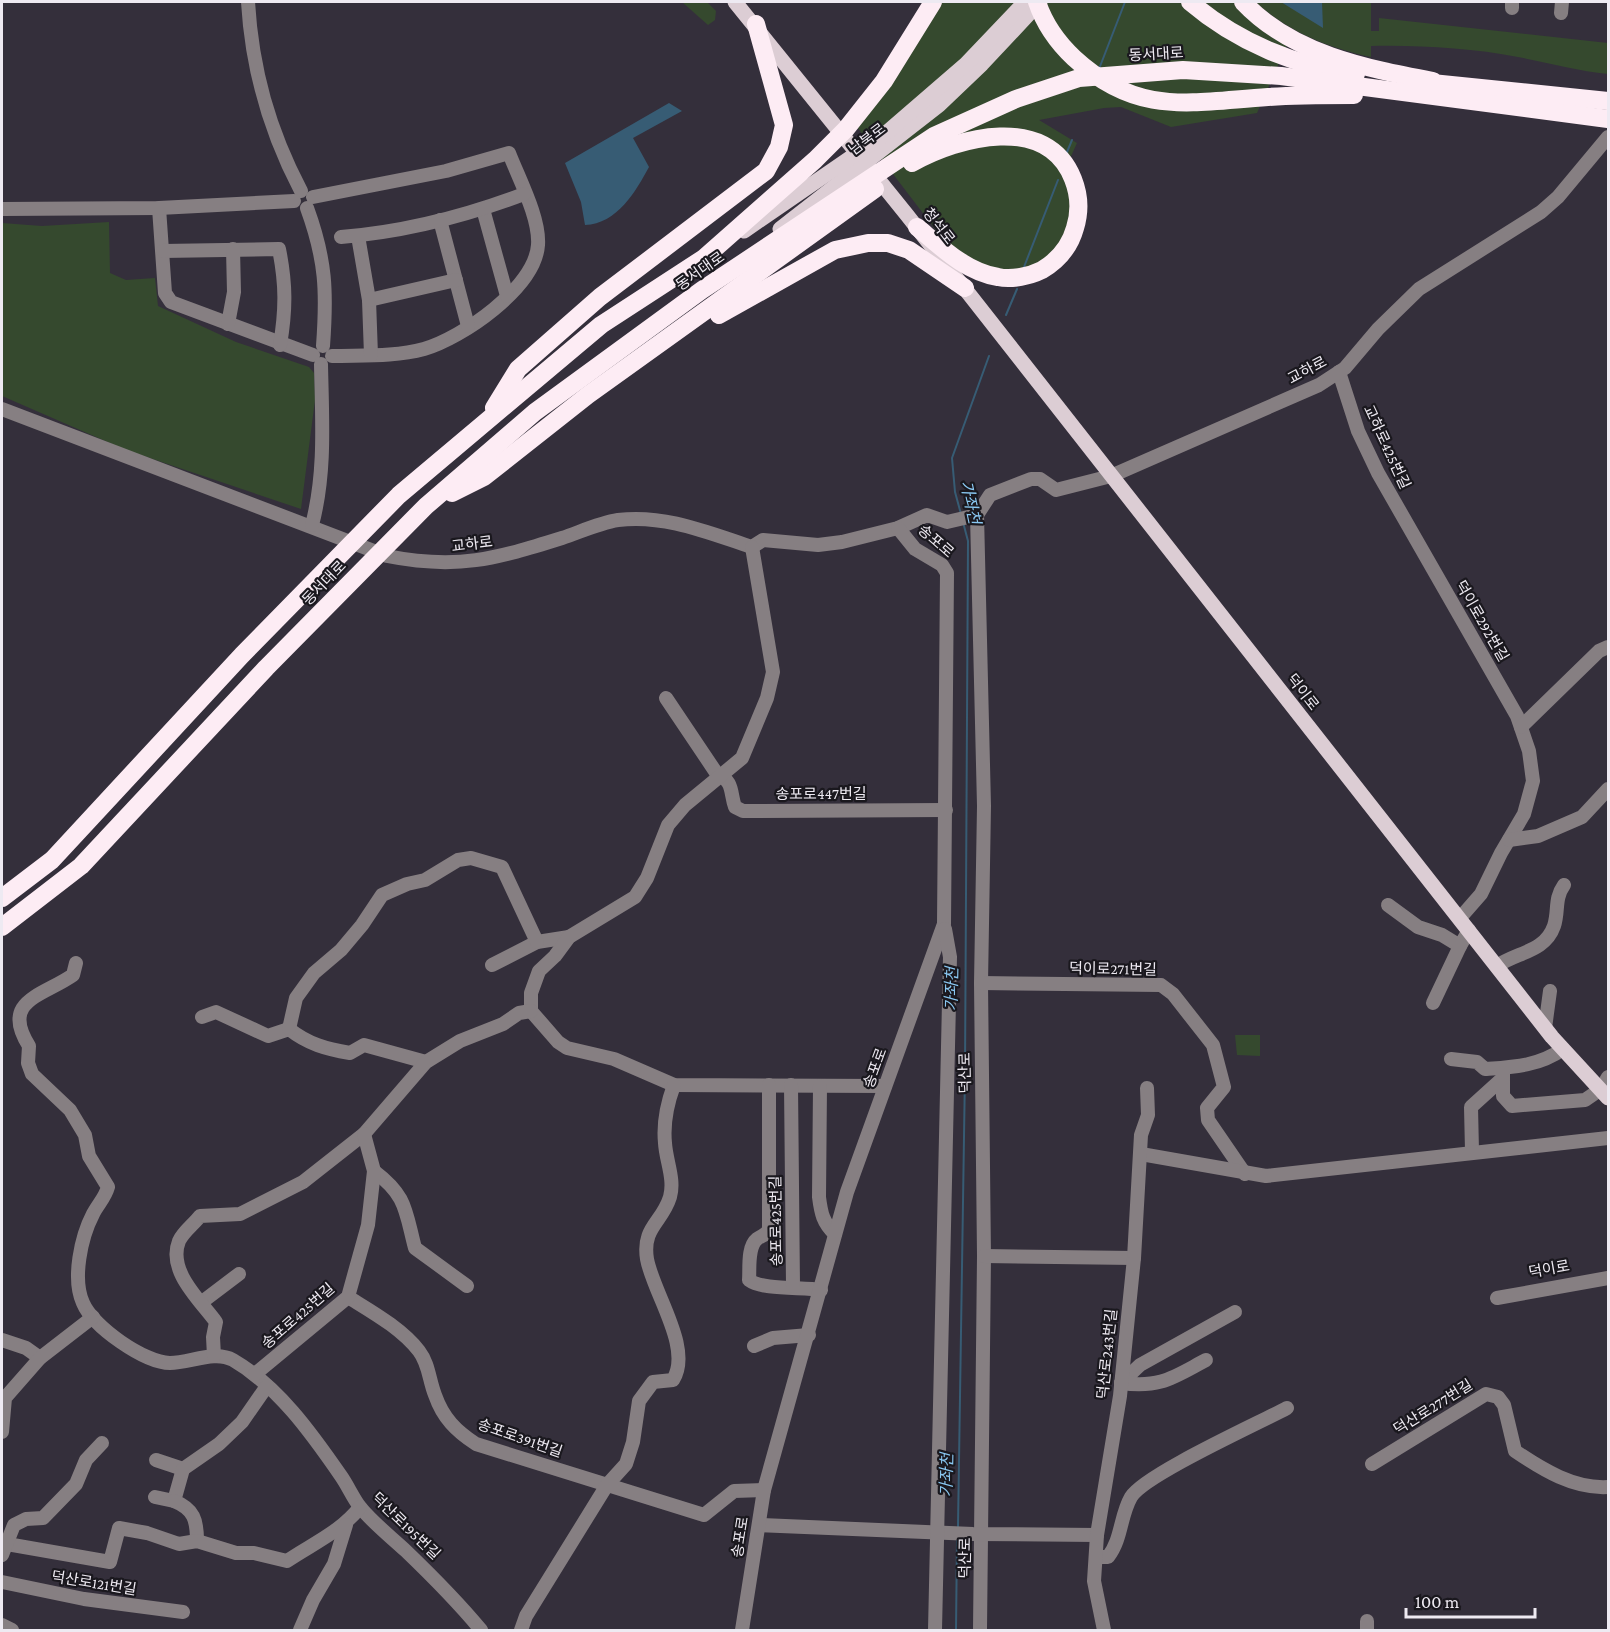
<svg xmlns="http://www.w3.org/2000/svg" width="1610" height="1632" font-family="'Crimson Pro','Noto Sans KR',serif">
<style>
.green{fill:#35492e}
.water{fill:#375c74}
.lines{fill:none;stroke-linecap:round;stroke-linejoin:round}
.stream{stroke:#375c74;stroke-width:2}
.minor{stroke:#867f82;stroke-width:14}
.major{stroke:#dccdd4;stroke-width:15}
.highway{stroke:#fdecf4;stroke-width:18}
.labels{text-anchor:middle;stroke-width:4.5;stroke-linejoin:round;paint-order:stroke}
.street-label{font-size:15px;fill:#eeeaf2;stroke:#1a181e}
.water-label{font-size:16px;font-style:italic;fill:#8ac8f2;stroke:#1a181e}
</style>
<rect width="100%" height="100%" fill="#342f3b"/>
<!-- green -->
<g class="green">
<polygon points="682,2 707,2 716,11 715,20 708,25"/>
<polygon points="942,2 1233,2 1287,45 1257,113 1171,127 1121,107 1104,108 1039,120 1077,143 1063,174 1072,201 1066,235 1049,260 1018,273 982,268 945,242 857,127"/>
<path d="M1255,2h116v29h8v-13l229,25v31c-30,-3 -59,-11 -90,-17 -47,-9 -99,-12 -147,-11v11c-45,-10 -81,-25 -116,-55z"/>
<polygon points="109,222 110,273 126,280 155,278 158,306 236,342 309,367 314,373 315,400 301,509 126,450 2,396 2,223 42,226"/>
<polygon points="1235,1035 1260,1035 1260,1056 1237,1055"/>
</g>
<!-- water -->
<g class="water">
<polygon points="1281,2 1322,2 1323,28"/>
<path d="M669,103l13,8 -49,27 16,29c-13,24 -32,57 -64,58l-4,-23 -16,-39z"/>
</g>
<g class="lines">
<!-- stream -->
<g class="stream">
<polyline points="1099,69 1125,2"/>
<polyline points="1067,152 1072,140"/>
<polyline points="1024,267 1058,180"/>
<polyline points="1006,315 1017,289"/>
<polyline points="961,514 955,492 952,458 989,356"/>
<polyline points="958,1527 965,1072 968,541 963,522"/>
<polyline points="956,1630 957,1539"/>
</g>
<!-- minor -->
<g class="minor">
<path d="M248,2c4,68 21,128 53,189"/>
<polyline points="1512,8 1512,2"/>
<polyline points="1561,13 1562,2"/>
<path d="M313,197l133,-26 63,-18c10,26 31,65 29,92 -3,43 -76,93 -114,104 -29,8 -62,6 -92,7"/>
<polyline points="159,208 165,293 171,302 313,355"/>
<path d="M307,208c19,52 20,84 16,138"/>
<polyline points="2,209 159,208 294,201"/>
<polyline points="483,209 507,296"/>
<polyline points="440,220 468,326"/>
<polyline points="358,236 369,300 371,355"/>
<path d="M341,237c62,-5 125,-21 183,-43"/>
<path d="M163,251l116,-2c7,35 7,60 1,96"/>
<polyline points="369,300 456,280"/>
<polyline points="228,324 234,292 233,249"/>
<polyline points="1339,372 1358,431 1378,473 1517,716 1529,751 1533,781 1524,814 1501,853 1481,894 1460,918"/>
<path d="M2,409l385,147c70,14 108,3 175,-18 18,-6 37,-15 56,-18 47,-6 91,13 134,27l11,-7 55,5 24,-3 56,-14 29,-13 20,7 30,-7 13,-20 41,-16h9l16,11 55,-14 208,-91 26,-17 33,-39 41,-40 122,-77 17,-15 50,-60"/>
<polyline points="977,515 984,806 981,983 984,1256 980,1630"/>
<path d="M312,525c14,-53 10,-106 9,-161"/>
<path d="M666,698l51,76c17,7 13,19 18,33l8,4 203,-1"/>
<polyline points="1521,727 1599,651 1608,647"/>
<polyline points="1509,840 1538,836 1582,817 1608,789"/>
<polyline points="1388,905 1418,927 1442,935 1460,946 1469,930"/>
<path d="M76,963l-3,12c-30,21 -73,25 -44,71l-1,17 4,11 38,36 15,25 4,21 19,31c-3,11 -10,17 -15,27 -12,23 -21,65 -10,89 10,24 62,60 87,60 20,0 45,-13 63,-3 45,26 79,74 108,116 7,10 12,22 19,31 13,16 31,30 46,44 27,26 52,51 75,79"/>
<polyline points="492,965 537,942 569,937"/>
<path d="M1497,966c20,-14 48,-14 57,-40 5,-15 0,-27 10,-41"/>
<polyline points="981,983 1161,985 1173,994 1213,1045 1224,1087 1207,1108 1208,1120 1245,1174"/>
<polyline points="1433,1003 1460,946"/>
<polyline points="531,1011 531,993 539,971 555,956 569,937 635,897 647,878 668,825 685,805 742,758 767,698 773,672 752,547"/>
<polyline points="531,1011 558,1042 567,1048 614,1059 674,1085 885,1086"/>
<path d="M202,1017l14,-5 52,24 21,-7c19,15 37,20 61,24l14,-8 62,17"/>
<polyline points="1545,1028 1550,991"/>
<polyline points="289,1029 296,998 314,973 341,950 362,925 382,895 407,884 425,880 458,860 471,858 502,867 537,942"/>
<path d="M1451,1059l26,3 8,7c29,-2 54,-3 78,-20"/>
<polyline points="1503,1078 1503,1096 1512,1106 1585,1100 1601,1089 1608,1077"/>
<path d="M769,1085v145c-4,6 -7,5 -12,9 -10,8 -7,30 -8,41 13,10 52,7 72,10"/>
<polyline points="791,1085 793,1286"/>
<path d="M820,1086l-1,111c2,16 4,26 16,37"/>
<polyline points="1472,1151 1471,1107 1503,1078 1503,1073"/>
<polyline points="1141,1154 1266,1176 1608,1138"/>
<path d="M374,1171c33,25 31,39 41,77l52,38"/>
<polyline points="984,1256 1134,1258"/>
<path d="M348,1297c24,15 53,31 71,54 10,13 10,29 16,44 8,23 21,36 41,49l228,71 30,-24 30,-1"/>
<polyline points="1497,1298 1608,1278"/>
<polyline points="202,1302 239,1274"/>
<polyline points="2,1340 26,1348 40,1358"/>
<polyline points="754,1346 773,1338 809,1335"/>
<path d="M214,1356l-1,-19 3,-15c-16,-22 -49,-51 -37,-81 4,-9 15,-17 21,-25l40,-2 63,-32 61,-48 62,-72 34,-21 43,-17 16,-11 12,-2"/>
<polyline points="255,1374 348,1297 368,1225 374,1171 364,1134"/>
<polyline points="1121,1383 1140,1365 1235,1312"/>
<path d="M1121,1383c40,5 51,-5 85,-23"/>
<polyline points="2,1432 5,1398 40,1358 93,1317"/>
<polyline points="156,1460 183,1469"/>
<path d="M1372,1464l114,-70 12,3 6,8 11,46c28,19 59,38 93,36"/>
<polyline points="155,1497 174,1501 183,1469 219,1444 242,1422 267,1386"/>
<path d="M174,1501c20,8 23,19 23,40"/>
<polyline points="759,1525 973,1534 1097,1535"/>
<path d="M7,1544l103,18 9,-34 28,5 32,11 18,-3 39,12h18l33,8c25,-17 55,-30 73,-54"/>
<polyline points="2,1555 14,1525 26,1519 43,1518 76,1484 86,1460 102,1443"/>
<path d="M1096,1557h12c14,-18 12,-41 23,-60 13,-22 128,-74 156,-89"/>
<polyline points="2,1582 84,1599 183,1612"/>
<polyline points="1367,1621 1367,1630"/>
<polyline points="2,1625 12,1630"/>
<polyline points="300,1630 313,1600 334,1564 346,1525"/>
<path d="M521,1630l5,-14 81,-131 19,-21 7,-22 6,-41 14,-19 20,-2c20,-32 -20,-87 -26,-121 -5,-32 15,-36 23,-62 5,-18 -4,-36 -5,-54 -2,-20 2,-39 9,-58"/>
<polyline points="742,1630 764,1490 847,1192 944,924 947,573 942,565 915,549 898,528"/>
<polyline points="935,1630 950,957 945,929"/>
<polyline points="1104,1630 1094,1581 1097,1535 1120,1396 1134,1258 1141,1135 1148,1115 1147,1088"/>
</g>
<!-- major -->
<g class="major">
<polyline points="735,2 907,215 1552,1037 1608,1098"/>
<polyline points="780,229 939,105 982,64 1040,2"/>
<polyline points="744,231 885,134 966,64 1025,2"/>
</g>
<!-- highway -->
<g class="highway">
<path d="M1037,2c7,21 21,41 37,56 64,59 116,44 194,39 28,-2 57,-2 86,-2"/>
<path d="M1190,2c47,40 105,64 166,72"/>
<path d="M1243,2c49,52 122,66 190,79"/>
<polyline points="1422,82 1608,101"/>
<path d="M912,163c46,-26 135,-50 161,16 6,15 7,33 2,49 -5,18 -16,32 -33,42 -12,6 -30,10 -44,7 -32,-5 -57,-30 -81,-50"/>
<polyline points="719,315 835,250 868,243 888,243 909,250 965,288"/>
<polyline points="494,408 518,369 600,297 766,171 779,147 784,125 756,24"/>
<polyline points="452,493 484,477 588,395 875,189"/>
<polyline points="2,898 52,860 242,655 399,495 601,325 704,258 815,160 846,129 884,81 933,2"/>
<polyline points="2,927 81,866 266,668 426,506 535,412 702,290 934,136 1016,99 1079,78 1183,70 1281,76 1608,119"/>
</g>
</g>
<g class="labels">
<!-- street labels -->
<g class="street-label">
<text transform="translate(1156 54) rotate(-3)" y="5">동서대로</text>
<text transform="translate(867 139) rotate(-37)" y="5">남북로</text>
<text transform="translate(939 226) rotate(52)" y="5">청석로</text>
<text transform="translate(700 271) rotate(-35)" y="5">동서대로</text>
<text transform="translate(1307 370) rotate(-28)" y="5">교하로</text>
<text transform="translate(1387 447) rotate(65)" y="5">교하로425번길</text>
<text transform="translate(936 541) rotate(41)" y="5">송포로</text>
<text transform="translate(472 544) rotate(-7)" y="5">교하로</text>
<text transform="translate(324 583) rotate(-46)" y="5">동서대로</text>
<text transform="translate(1482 621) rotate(60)" y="5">덕이로292번길</text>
<text transform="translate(1303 692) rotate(52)" y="5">덕이로</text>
<text x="821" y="799">송포로447번길</text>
<text transform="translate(1113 969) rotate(1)" y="5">덕이로271번길</text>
<text transform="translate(875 1068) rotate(-70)" y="5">송포로</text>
<text transform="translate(965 1073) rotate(-91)" y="5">덕산로</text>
<text transform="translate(776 1221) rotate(-91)" y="5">송포로425번길</text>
<text transform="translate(1549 1269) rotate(-10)" y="5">덕이로</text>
<text transform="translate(298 1316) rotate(-41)" y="5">송포로425번길</text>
<text transform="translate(1107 1354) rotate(-84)" y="5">덕산로243번길</text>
<text transform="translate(1433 1407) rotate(-32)" y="5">덕산로277번길</text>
<text transform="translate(520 1438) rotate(19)" y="5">송포로391번길</text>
<text transform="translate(406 1526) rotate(44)" y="5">덕산로195번길</text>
<text transform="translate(740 1537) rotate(-81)" y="5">송포로</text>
<text transform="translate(965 1558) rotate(-89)" y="5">덕산로</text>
<text transform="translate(94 1583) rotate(9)" y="5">덕산로121번길</text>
</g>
<!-- water labels -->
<g class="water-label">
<text transform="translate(971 502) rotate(78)" y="6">가좌천</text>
<text transform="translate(951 989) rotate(-89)" y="6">가좌천</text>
<text transform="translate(946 1475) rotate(-89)" y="6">가좌천</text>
</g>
</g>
<!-- border -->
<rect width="1610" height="1632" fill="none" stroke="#eeeaf2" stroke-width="6"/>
<!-- scale -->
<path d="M1406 1608v9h129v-9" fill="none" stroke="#eeeaf2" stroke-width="3"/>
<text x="1415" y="1608" font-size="18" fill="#eeeaf2" stroke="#1a181e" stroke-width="4.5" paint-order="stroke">100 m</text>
</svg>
